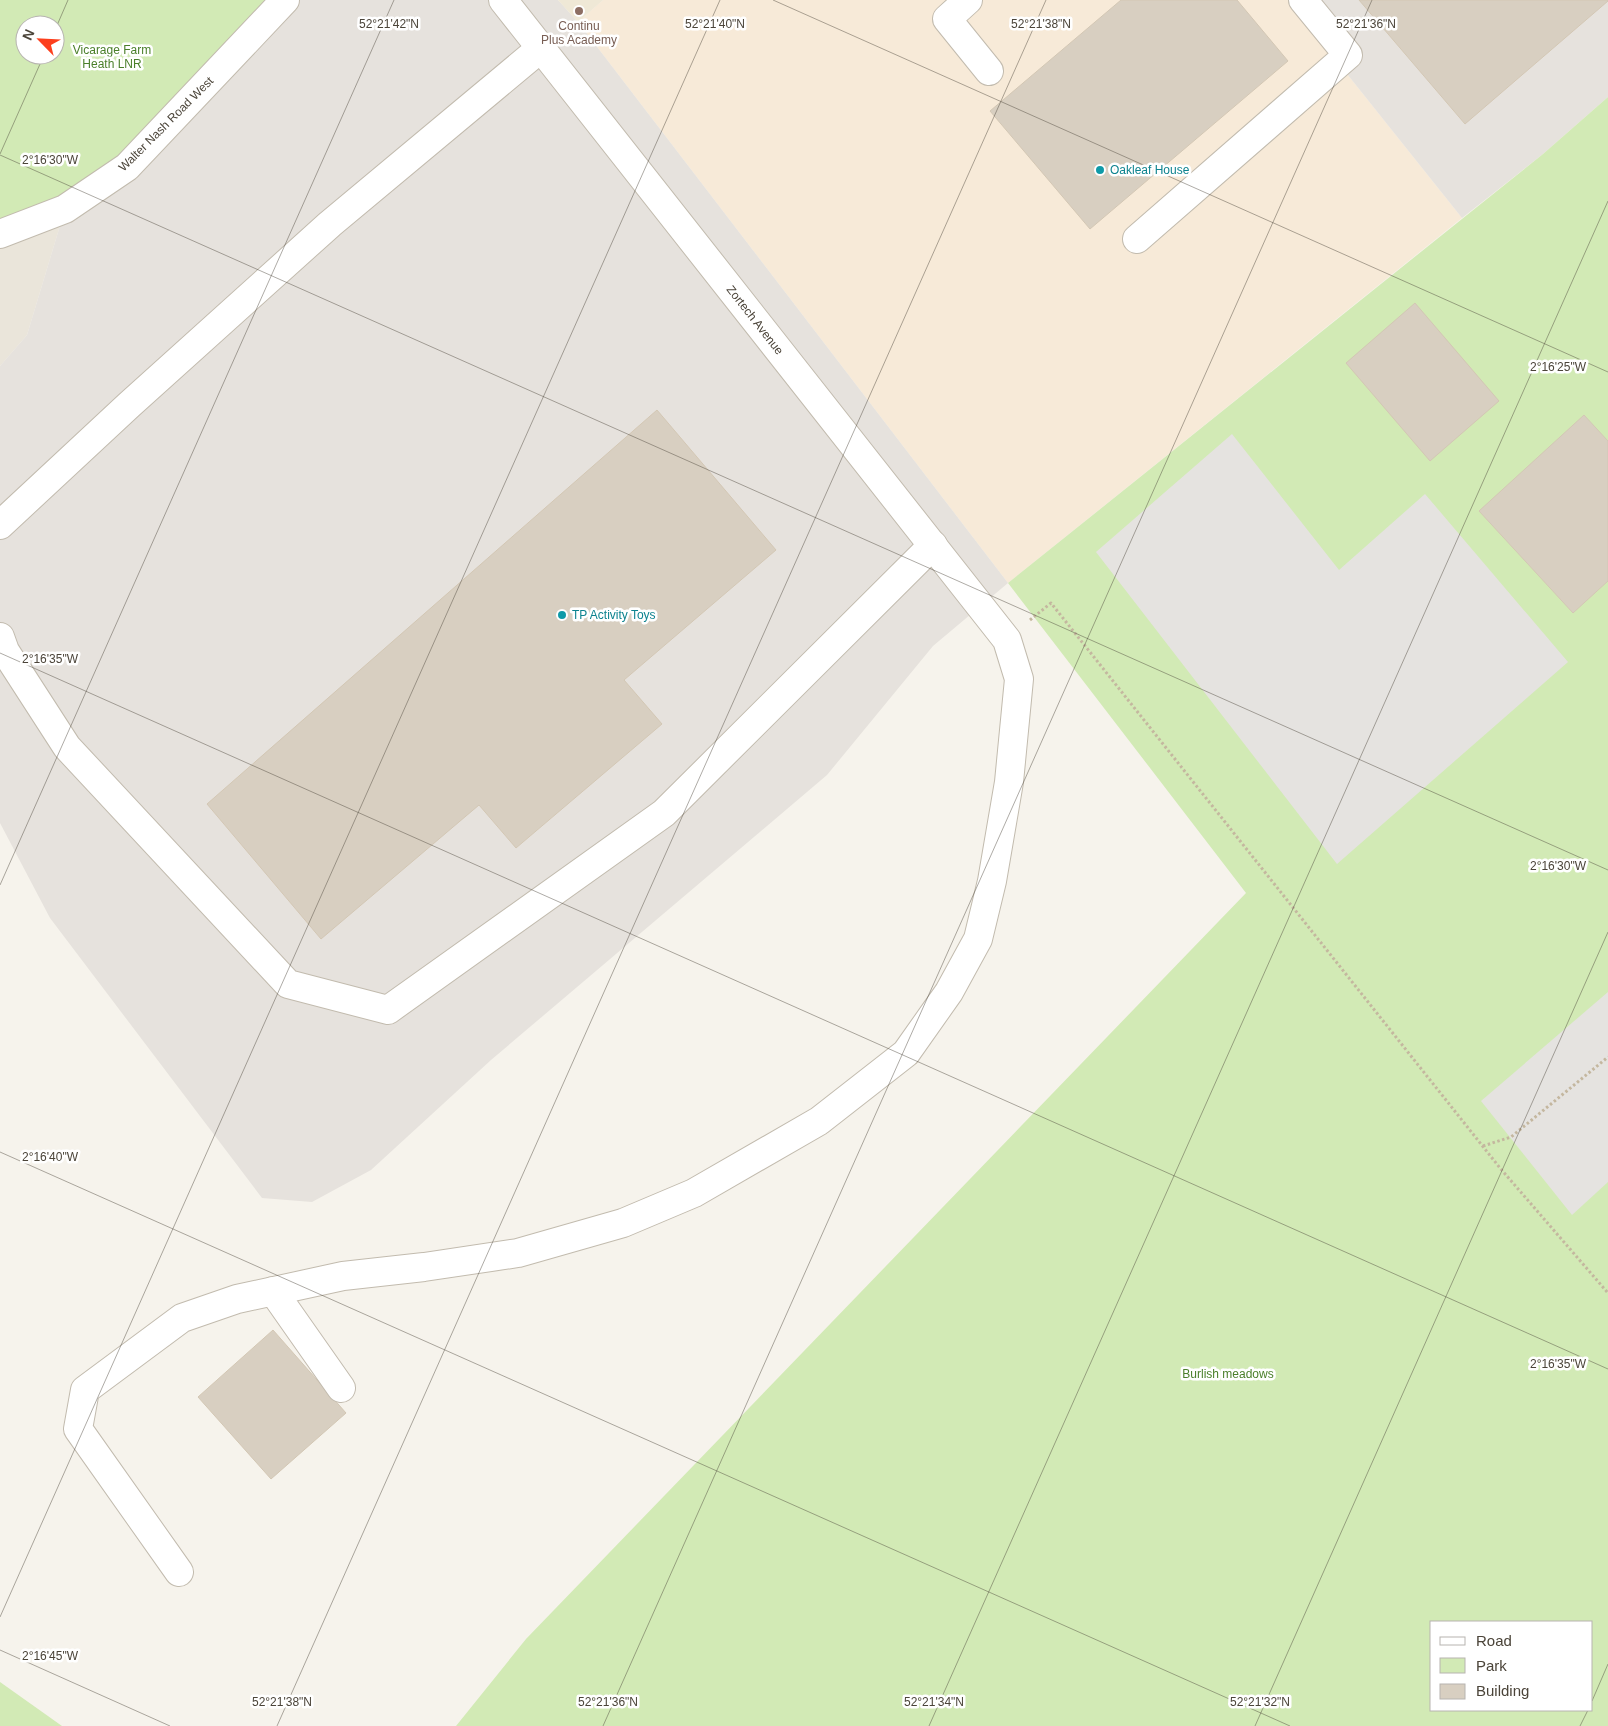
<svg xmlns="http://www.w3.org/2000/svg" width="1608" height="1726" font-family="Helvetica,sans-serif">
<style>
.residential{fill:#eae5da}
.commercial{fill:#f7ead8}
.industrial{fill:#e6e2dd}
.education{fill:#efe8d6}
.green{fill:#d2eab5;fill-rule:evenodd}
.parking{fill:#e5e3e0}
.building{fill:#d8cfc1;stroke:#d3c7b4}
.lines{fill:none;stroke-linecap:round;stroke-linejoin:round}
.minor-casing{stroke:#c2bbae;stroke-width:30}
.path{stroke:#c4b79f;stroke-width:3;stroke-dasharray:2.5 2.5;stroke-linecap:butt}
.minor{stroke:#fff;stroke-width:28}
.ticks{fill:none;stroke:#4b4439;stroke-width:1;stroke-opacity:0.45}
.education-dot{fill:#8d6e63;stroke:#fff;stroke-width:2}
.culture-dot{fill:#0f9aa8;stroke:#fff;stroke-width:2}
.labels{text-anchor:middle;stroke-width:5;stroke-linejoin:round;paint-order:stroke}
.education-label{font-size:12px;fill:#785e54;stroke:#fff}
.park-label{font-size:12px;fill:#4a7f2a;stroke:#fff}
.street-label{font-size:12px;fill:#4b4439;stroke:#fff}
.culture-label{font-size:12px;fill:#0d838f;stroke:#fff;text-anchor:start}
.ticks-label{font-size:12px;text-anchor:middle;fill:#4b4439;stroke:#fff;stroke-width:5;stroke-linejoin:round;paint-order:stroke}
</style>
<rect width="100%" height="100%" fill="#f6f3ec"/>
<!-- residential -->
<polygon class="residential" points="65,209 27,335 0,366 0,234"/>
<!-- commercial -->
<polygon class="commercial" points="603,0 1288,0 1462,218 1008,583 578,22"/>
<!-- industrial -->
<g class="industrial">
<polygon points="285,0 558,0 578,22 1008,583 933,646 827,775 491,1060 371,1170 312,1202 262,1198 50,918 0,823 0,366 27,335 65,209"/>
<polygon points="1288,0 1608,0 1608,97 1543,154 1462,218"/>
</g>
<!-- education -->
<polygon class="education" points="558,0 603,0 578,22"/>
<!-- green -->
<g class="green">
<path d="M0,0h285l-158,167 -127,67zM25,25h30v30h-30z"/>
<path d="M1608,97v1629h-1152l70,-87 720,-746 -238,-310 535,-429zM1432,1622h160v88h-160z"/>
<polygon points="0,1682 62,1726 0,1726"/>
</g>
<!-- parking -->
<g class="parking">
<polygon points="1232,434 1339,570 1425,494 1568,662 1337,864 1096,552"/>
<polygon points="1608,992 1608,1182 1572,1215 1481,1101"/>
</g>
<!-- building -->
<g class="building">
<polygon points="1121,0 1237,0 1288,61 1090,229 990,111"/>
<polygon points="1359,0 1608,0 1608,1 1465,124"/>
<polygon points="1415,303 1499,401 1430,461 1346,363"/>
<polygon points="657,410 776,550 624,680 662,724 516,848 479,805 321,939 207,804"/>
<polygon points="1584,415 1608,441 1608,581 1573,613 1479,511"/>
<polygon points="273,1330 346,1413 271,1479 198,1397"/>
</g>
<g class="lines">
<defs>
<g id="minor">
<polyline points="968,0 947,19 989,71"/>
<polyline points="0,234 65,209 127,167 285,0"/>
<polyline points="1137,239 1348,55 1303,0"/>
<polyline points="0,525 129,405 330,224 541,48"/>
<polyline points="0,637 5,651 67,747 288,984 388,1010 664,813 933,545"/>
<polyline points="273,1291 341,1388"/>
<polyline points="179,1572 78,1429 85,1390 182,1318 237,1299 343,1276 424,1267 518,1253 623,1223 694,1193 819,1121 906,1053 949,992 978,939 992,881 1009,782 1019,679 1007,640 503,0"/>
</g>
</defs>
<!-- minor casing -->
<use href="#minor" class="minor-casing"/>
<!-- path -->
<g class="path">
<polyline points="1030,620 1051,603 1500,1168 1608,1293"/>
<polyline points="1483,1146 1511,1137 1608,1057"/>
</g>
<!-- minor -->
<use href="#minor" class="minor"/>
</g>
<!-- ticks -->
<path class="ticks" d="M773,0l835,372M55,30l13,-30M0,154l44,-99M0,155l1608,715M0,653l1608,716M0,885l394,-885M0,1152l1290,574M0,1617l720,-1617M0,1650l170,76M1592,1701l16,-37M277,1726l769,-1726M603,1726l769,-1726M929,1726l679,-1525M1255,1726l353,-794M1580,1726l8,-16"/>
<!-- markers -->
<circle class="education-dot" cx="579" cy="11" r="5"/>
<g class="culture-dot">
<circle cx="1100" cy="170" r="5"/>
<circle cx="562" cy="615" r="5"/>
</g>
<g class="labels">
<!-- education labels -->
<g class="education-label">
<text x="579" y="30">Continu<tspan x="579" dy="14">Plus Academy</tspan></text>
</g>
<!-- park labels -->
<g class="park-label">
<text x="112" y="54">Vicarage Farm<tspan x="112" dy="14">Heath LNR</tspan></text>
<text x="1228" y="1378">Burlish meadows</text>
</g>
<!-- street labels -->
<g class="street-label">
<text transform="translate(166 124) rotate(-45)" y="4">Walter Nash Road West</text>
<text transform="translate(755 320) rotate(52)" y="4">Zortech Avenue</text>
</g>
<!-- culture labels -->
<g class="culture-label">
<text x="1110" y="174">Oakleaf House</text>
<text x="572" y="619">TP Activity Toys</text>
</g>
</g>
<g class="ticks-label">
<text x="715" y="28">52°21'40"N</text>
<text x="1041" y="28">52°21'38"N</text>
<text x="1366" y="28">52°21'36"N</text>
<text x="389" y="28">52°21'42"N</text>
<text x="50" y="164">2°16'30"W</text>
<text x="1558" y="371">2°16'25"W</text>
<text x="50" y="663">2°16'35"W</text>
<text x="1558" y="870">2°16'30"W</text>
<text x="50" y="1161">2°16'40"W</text>
<text x="1558" y="1368">2°16'35"W</text>
<text x="50" y="1660">2°16'45"W</text>
<text x="282" y="1706">52°21'38"N</text>
<text x="608" y="1706">52°21'36"N</text>
<text x="934" y="1706">52°21'34"N</text>
<text x="1260" y="1706">52°21'32"N</text>
</g>
<!-- legend -->
<rect x="1430" y="1621" width="162" height="90" fill="#ffffff" stroke="#b7b4b0"/>
<rect x="1440" y="1637" width="25" height="8" fill="#ffffff" stroke="#b7b4b0"/>
<text x="1476" y="1646" font-size="15" fill="#4b4439">Road</text>
<rect x="1440" y="1658" width="25" height="15" fill="#d2eab5" stroke="#b7b4b0"/>
<text x="1476" y="1671" font-size="15" fill="#4b4439">Park</text>
<rect x="1440" y="1684" width="25" height="15" fill="#d8cfc1" stroke="#b7b4b0"/>
<text x="1476" y="1696" font-size="15" fill="#4b4439">Building</text>
<!-- north arrow -->
<g transform="translate(40 40) rotate(294)"><circle r="24" fill="#ffffff" stroke="#b7b4b0"/>
<path d="M0-4L9 19L0 12L-9 19Z" fill="#fc3f1d"/>
<text y="-8" font-size="14" font-weight="bold" text-anchor="middle" fill="#4b4439">N</text>
</g>
</svg>
